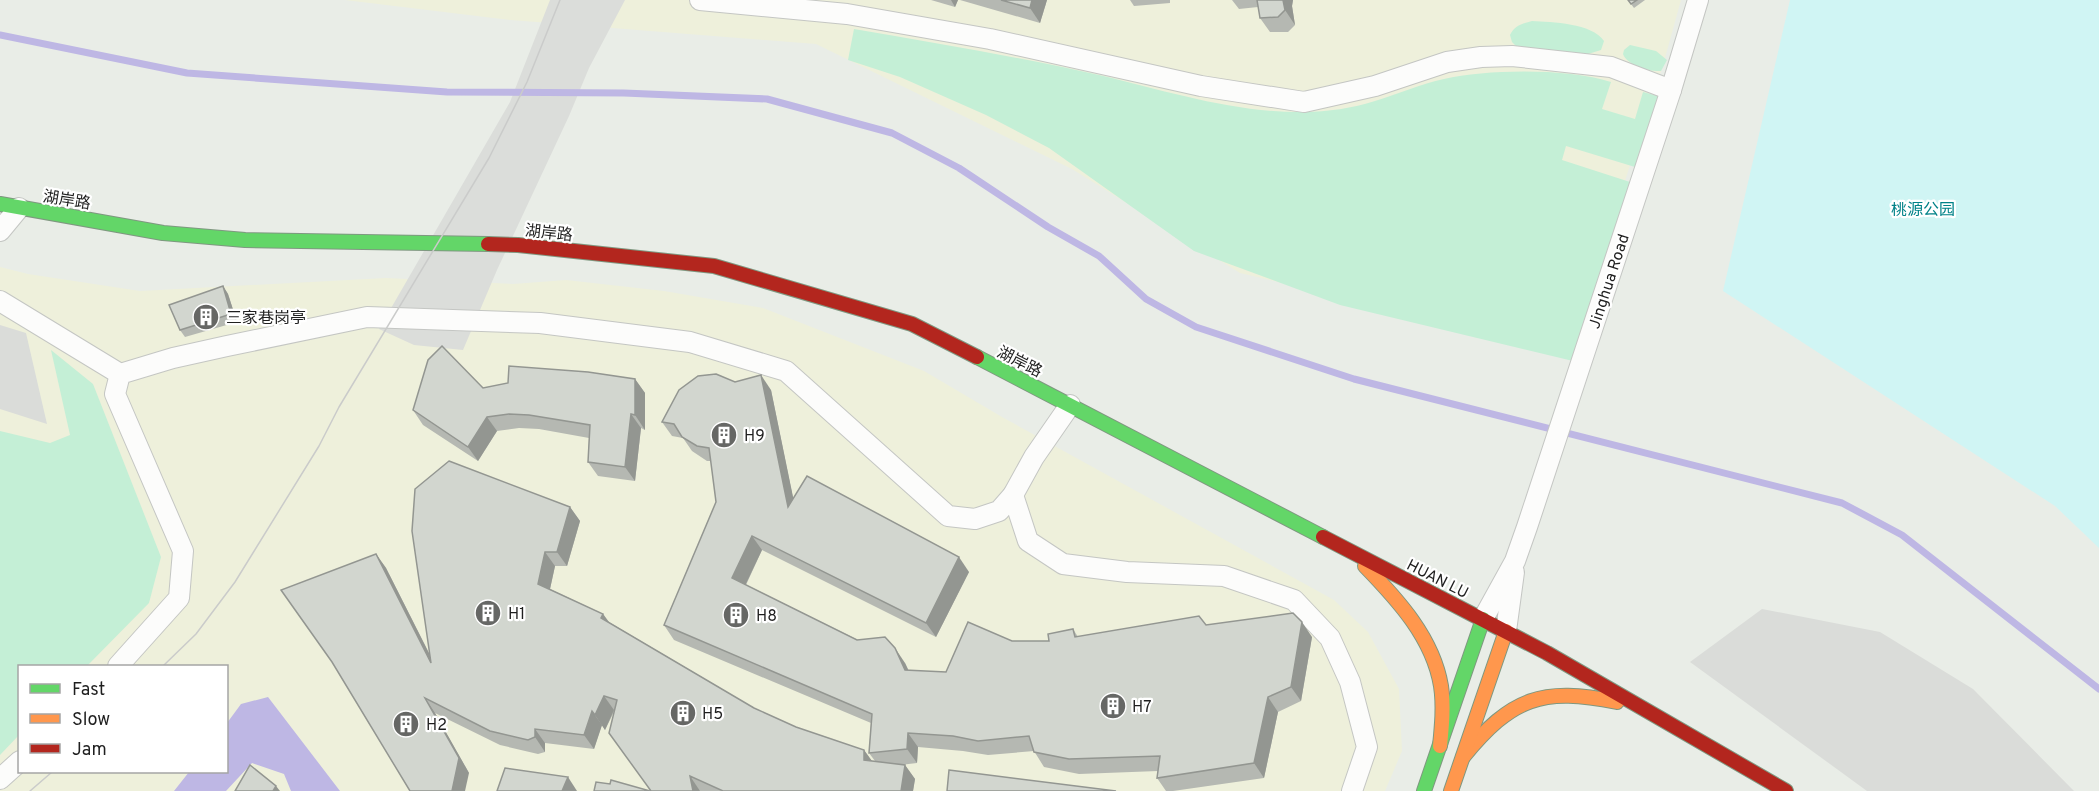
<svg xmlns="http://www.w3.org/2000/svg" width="2099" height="791" font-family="Overpass,'Noto Sans SC',sans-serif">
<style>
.commercial{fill:#eef0db;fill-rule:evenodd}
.grass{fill:#c4efd6}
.park{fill:#d0f5f4}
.parking{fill:#dadcd9}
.water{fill:#beb7e4}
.pier{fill:#dbddda}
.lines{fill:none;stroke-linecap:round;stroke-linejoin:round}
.stream{stroke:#beb7e4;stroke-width:7}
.street-casing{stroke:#c4c6c3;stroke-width:22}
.fast-casing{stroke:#7f9880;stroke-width:16}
.slow-casing{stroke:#7f9880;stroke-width:16}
.jam-casing{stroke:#7f9880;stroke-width:16}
.street{stroke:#fcfcfb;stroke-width:20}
.fast{stroke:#63d668;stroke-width:14}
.slow{stroke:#ff974d;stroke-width:14}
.jam{stroke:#b3261e;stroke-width:14}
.tram{stroke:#cacbca;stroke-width:1.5}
.wall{fill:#b5b8b2}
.shaded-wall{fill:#939691}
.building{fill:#d2d6cf;stroke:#939691;stroke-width:1.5}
.labels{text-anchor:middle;stroke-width:4.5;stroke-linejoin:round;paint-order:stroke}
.street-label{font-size:16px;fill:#1f1f1f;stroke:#fff}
.park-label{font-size:16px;fill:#018288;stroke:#fff}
.poi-label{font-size:16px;fill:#1f1f1f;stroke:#fff;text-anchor:start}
</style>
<rect width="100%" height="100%" fill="#e9ede7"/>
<!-- commercial -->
<g class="commercial">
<polygon points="345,0 1681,0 1663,65 1569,351 1240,273 1072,169 816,44 511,20"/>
<path d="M0,267l28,7 112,17 246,-13 127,6 53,-4 98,11 99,17 161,63 78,46 332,183 34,32 31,57 3,62 -17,40h-1385zM20,666h206v106h-206z"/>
</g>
<!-- grass -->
<g class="grass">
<path d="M1532,21c20,1 60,2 72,20l-3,9 -13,4 -71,-7 -5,-5 -2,-7c5,-10 11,-11 22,-14z"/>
<path d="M854,29c82,14 165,28 245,46 68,16 135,38 205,37 23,0 49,-4 71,-11 23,-7 46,-17 69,-22 44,-10 124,-11 167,3l-9,27 33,10 8,-27 15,4 -23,71 -69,-21 -4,14 68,22 -57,179 -233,-56 -146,-54 -145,-103 -63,-33 -86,-38 -52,-17z"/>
<path d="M1630,45l26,6 11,9 -6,11c-12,1 -34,-6 -38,-17l1,-4z"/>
<polygon points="51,350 93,384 161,557 149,603 87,666 20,666 19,735 0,755 0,431 50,443 70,435"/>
</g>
<!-- park -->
<polygon class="park" points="1790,0 2099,0 2099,548 2055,506 1723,291"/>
<!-- parking -->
<g class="parking">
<polygon points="0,325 26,333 47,424 0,409"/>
<polygon points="1762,609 1880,632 1973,689 2074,791 1867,791 1690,662"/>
</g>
<!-- water -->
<polygon class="water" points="268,697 340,791 291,791 284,774 252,763 226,791 174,791 189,772 226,772 227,723 241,704"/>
<!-- pier -->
<polygon class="pier" points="550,0 625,0 589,68 569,116 497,270 463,350 414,345 379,329 510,102"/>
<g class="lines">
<!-- stream -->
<polyline class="stream" points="0,35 187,73 447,92 624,93 767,99 892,133 959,168 1048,227 1099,256 1146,299 1196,327 1354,379 1842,503 1902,535 2099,689"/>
<defs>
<g id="street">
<polyline points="700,0 847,14 990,39 1201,86 1304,102 1375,86 1447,62 1481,57 1512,56 1611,67 1671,90"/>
<polyline points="0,231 19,208"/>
<polyline points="0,301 120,374"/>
<polyline points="1013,495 1028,541 1063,564 1127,572 1224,576 1294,600 1330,638 1350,682 1367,747 1352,791"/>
<polyline points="1483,619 1515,561 1527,527 1671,90 1698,0"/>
<polyline points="1506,631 1514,572"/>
<polyline points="118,666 179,598 183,551 115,394 120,374 173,358 227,346 367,317 540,323 690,342 786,371 948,516 975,519 999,511 1013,495 1034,457 1070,405"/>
<polyline points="0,779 20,761"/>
</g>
<g id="fast">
<polyline points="0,204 163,233 245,240 488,244"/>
<polyline points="977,357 1323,537"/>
<polyline points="1424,791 1483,619"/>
</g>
<g id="slow">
<path d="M1365,566c33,34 68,72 76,120 3,20 1,40 -1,60"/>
<path d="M1463,757c49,-60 79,-70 154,-55"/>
<polyline points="1451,791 1506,631"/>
</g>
<g id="jam">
<polyline points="488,244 518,245 714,266 912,324 977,357"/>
<polyline points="1323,537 1547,653 1786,791"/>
</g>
</defs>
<!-- street casing -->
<use href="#street" class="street-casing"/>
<!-- fast casing -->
<use href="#fast" class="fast-casing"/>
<!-- slow casing -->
<use href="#slow" class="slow-casing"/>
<!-- jam casing -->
<use href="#jam" class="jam-casing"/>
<!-- street -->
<use href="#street" class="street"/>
<!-- fast -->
<use href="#fast" class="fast"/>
<!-- slow -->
<use href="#slow" class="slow"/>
<!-- jam -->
<use href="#jam" class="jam"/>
<!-- tram -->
<g class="tram">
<polyline points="163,666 196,634 235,582 319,446 339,407 489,158 527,82 560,0"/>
<polyline points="30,791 52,772"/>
</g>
</g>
<!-- wall -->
<g class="wall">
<polygon points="931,0 958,0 955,7"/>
<polygon points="960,0 1047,0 1040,23"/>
<polygon points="1130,0 1170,0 1170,3 1134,6"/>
<polygon points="1232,0 1293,0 1292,6 1295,25 1288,32 1270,32 1260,18 1258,7 1239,9"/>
<polygon points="1628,0 1645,0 1634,8"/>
<polygon points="223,286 228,294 237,322 185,337 180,330"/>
<polygon points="635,379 645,393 645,430 641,428 635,481 598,476 588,462 589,438 539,429 519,428 497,431 478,461 423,425 413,410 483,388"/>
<polygon points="735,382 771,390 793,498 969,572 936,637 762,550 746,585 905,663 909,671 946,672 1012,641 1049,641 1073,629 1078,637 1206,625 1312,637 1301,701 1278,712 1264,778 1173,791 1166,791 1157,778 1158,771 1079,774 1044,767 1034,751 988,755 963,751 918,747 917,763 900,765 905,765 915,779 913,791 651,791 615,710 605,730 602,725 594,749 545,743 545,752 538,754 500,745 435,713 469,773 410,791 376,554 386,568 430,655 570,507 580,521 567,566 555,566 550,589 603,614 609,622 754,708 796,727 864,750 872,761 875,761 869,753 871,723 674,640 664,625 716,502 711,461 707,461 692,451 683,438 672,436 662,422"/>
</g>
<!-- shaded-wall -->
<g class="shaded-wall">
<polygon points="951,0 958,0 955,7"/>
<polygon points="1032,0 1047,0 1040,23 1030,8"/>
<polygon points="1283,0 1293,0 1292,6 1295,25 1285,10"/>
<polygon points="223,286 228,294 237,322 231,314"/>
<polygon points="761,375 771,390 798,521 788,507"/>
<polygon points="635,379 645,393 645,430 635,415"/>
<polygon points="631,414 641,428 635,481 625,467"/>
<polygon points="487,417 497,431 478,461 468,447"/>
<polygon points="570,507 580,521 567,566 557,552"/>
<polygon points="752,536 762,550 742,592 732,578"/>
<polygon points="545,552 555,566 548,598 538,584"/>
<polygon points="376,554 386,568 441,677 431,663"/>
<polygon points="959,557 969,572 936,637 926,623"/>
<polygon points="603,614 613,628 601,618"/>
<polygon points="1302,622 1312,637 1301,701 1291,687"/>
<polygon points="895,648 905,663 915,685 905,670"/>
<polygon points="604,696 614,710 605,730 595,715"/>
<polygon points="1268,697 1278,712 1264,778 1254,763"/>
<polygon points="425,698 435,713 469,773 465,791 452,791"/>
<polygon points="592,711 602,725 594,749 584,735"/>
<polygon points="535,729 545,743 545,752 535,737"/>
<polygon points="908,733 918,747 917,763 907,749"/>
<polygon points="864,750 874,764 864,760"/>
<polygon points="905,765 915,779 913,791 901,791"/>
<polygon points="690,776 700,791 693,791"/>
<polygon points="568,777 577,791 562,791"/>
<polygon points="276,786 280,791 273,791"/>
</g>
<!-- building -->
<g class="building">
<polygon points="1001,0 1032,0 1030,8"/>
<polygon points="1257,0 1283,0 1285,10 1278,17 1260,18"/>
<polygon points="1628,0 1637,0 1631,4"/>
<polygon points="223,286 231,314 180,330 169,305"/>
<polygon points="442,346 483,388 508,383 509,366 588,372 635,379 635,415 631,414 625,467 588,462 590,425 529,415 509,414 487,417 468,447 413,410 428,360"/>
<polygon points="716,374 735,382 761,375 788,507 807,476 959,557 926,623 752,536 732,578 857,640 885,637 895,648 905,670 946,672 968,622 1012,641 1049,641 1048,634 1073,629 1075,637 1199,616 1206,625 1293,613 1302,622 1291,687 1268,697 1254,763 1157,778 1160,756 1069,759 1034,752 1029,736 978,741 953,736 908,733 907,749 869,753 872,714 664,625 716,502 709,448 697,446 682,437 674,424 662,422 679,390 698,376"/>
<polygon points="449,461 570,507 557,552 545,552 538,584 603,614 601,618 754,708 796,727 864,750 864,760 905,765 901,791 723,791 690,776 693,791 651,791 609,733 617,700 604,696 595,715 592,711 584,735 535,729 535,737 528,740 490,731 425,698 459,758 452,791 410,791 332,662 281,590 376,554 431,663 412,531 415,489"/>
<polygon points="250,765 276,786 273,791 235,791"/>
<polygon points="505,768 568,777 562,791 497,791"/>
<polygon points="949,770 1116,791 947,791"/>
<polygon points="611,780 650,791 594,791 596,782 610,784"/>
</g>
<!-- icons -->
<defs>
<symbol id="building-disc" viewBox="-11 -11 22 22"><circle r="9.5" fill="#666765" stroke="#fff"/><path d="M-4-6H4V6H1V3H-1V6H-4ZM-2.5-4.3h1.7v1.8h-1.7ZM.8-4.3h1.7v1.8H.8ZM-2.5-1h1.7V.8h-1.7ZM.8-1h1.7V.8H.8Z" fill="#fff"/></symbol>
</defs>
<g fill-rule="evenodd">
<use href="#building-disc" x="191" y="302" width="30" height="30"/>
<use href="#building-disc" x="709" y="420" width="30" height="30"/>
<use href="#building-disc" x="473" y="598" width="30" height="30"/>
<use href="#building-disc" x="721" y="600" width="30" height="30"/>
<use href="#building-disc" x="1098" y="691" width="30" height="30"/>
<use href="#building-disc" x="668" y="698" width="30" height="30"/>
<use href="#building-disc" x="391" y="709" width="30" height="30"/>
</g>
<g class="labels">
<!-- street labels -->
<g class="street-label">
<text transform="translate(67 199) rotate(9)" y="6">湖岸路</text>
<text transform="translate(549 232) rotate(6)" y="6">湖岸路</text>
<text transform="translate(1608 281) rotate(-72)" y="6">Jinghua Road</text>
<text transform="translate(1020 361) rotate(27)" y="6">湖岸路</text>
<text transform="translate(1438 578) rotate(27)" y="6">HUAN LU</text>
</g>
<!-- park labels -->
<g class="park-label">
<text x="1923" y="215">桃源公园</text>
</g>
<!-- poi labels -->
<g class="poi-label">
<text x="226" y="323">三家巷岗亭</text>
<text x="744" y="441">H9</text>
<text x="508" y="619">H1</text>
<text x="756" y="621">H8</text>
<text x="1132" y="712">H7</text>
<text x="702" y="719">H5</text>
<text x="426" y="730">H2</text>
</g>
</g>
<!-- legend -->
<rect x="18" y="665" width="210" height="108" fill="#ffffff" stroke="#a5a5a5" stroke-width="1.5"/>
<rect x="30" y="684" width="30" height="9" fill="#63d668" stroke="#a5a5a5" stroke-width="1.5"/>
<text x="72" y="695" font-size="18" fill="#1f1f1f">Fast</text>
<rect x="30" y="714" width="30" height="9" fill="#ff974d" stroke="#a5a5a5" stroke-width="1.5"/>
<text x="72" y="725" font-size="18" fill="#1f1f1f">Slow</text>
<rect x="30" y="744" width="30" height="9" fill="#b3261e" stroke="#a5a5a5" stroke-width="1.5"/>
<text x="72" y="755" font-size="18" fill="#1f1f1f">Jam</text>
</svg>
